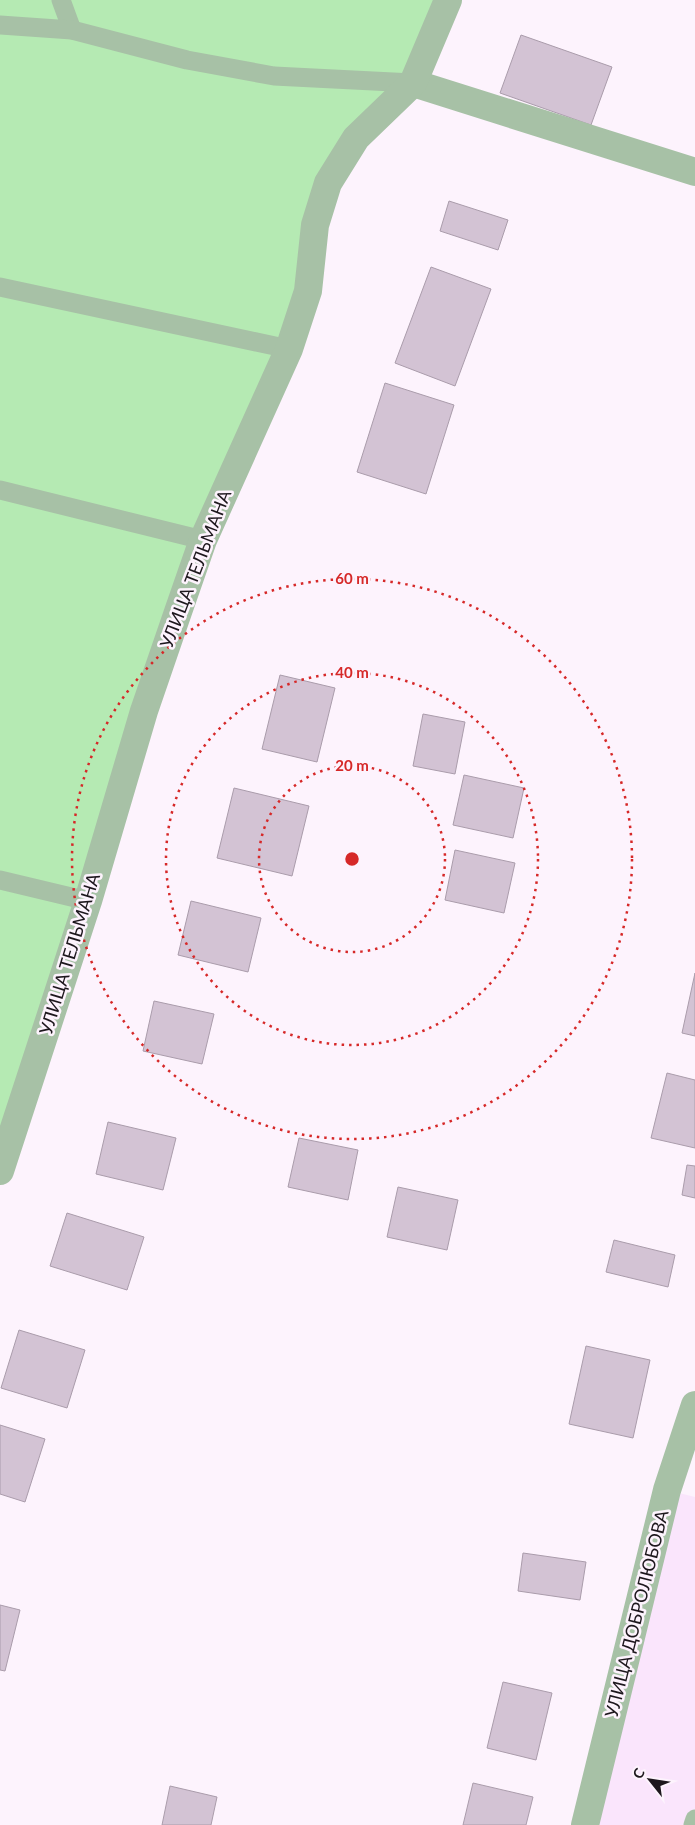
<svg xmlns="http://www.w3.org/2000/svg" width="695" height="1825" font-family="Lato,sans-serif">
<style>
.built{fill:#fae5fc}
.green{fill:#b5eab3}
.building{fill:#d3c3d4;stroke:#aa9cab}
.lines{fill:none;stroke-linecap:round;stroke-linejoin:round}
.lane{stroke:#a7c1a6;stroke-width:19}
.street{stroke:#a7c1a6;stroke-width:28}
.ring{fill:none;stroke:#d62828;stroke-width:2.5;stroke-dasharray:2.5 5}
.labels{text-anchor:middle;stroke-width:5;stroke-linejoin:round;paint-order:stroke}
.street-label{font-size:18px;fill:#1d171d;stroke:#fdf3fd}
.centre{fill:#d62828;stroke:#fdf3fd;stroke-width:2.5}
.ring-label{font-size:15px;text-anchor:middle;font-weight:bold;fill:#d62828;stroke:#fdf3fd;stroke-width:5;stroke-linejoin:round;paint-order:stroke}
</style>
<rect width="100%" height="100%" fill="#fdf3fd"/>
<!-- built -->
<polygon class="built" points="667,1490 695,1497 695,1825 585,1825"/>
<!-- green -->
<polygon class="green" points="0,0 448,0 413,83 356,138 308,291 203,540 0,1143"/>
<!-- building -->
<g class="building">
<polygon points="521,35 612,67 591,125 500,93"/>
<polygon points="449,201 508,220 498,250 440,231"/>
<polygon points="431,267 491,289 455,386 395,363"/>
<polygon points="385,383 454,405 426,494 357,472"/>
<polygon points="280,675 335,688 317,762 262,749"/>
<polygon points="423,714 465,722 455,774 413,766"/>
<polygon points="464,775 524,788 513,838 453,825"/>
<polygon points="234,788 309,806 292,876 217,858"/>
<polygon points="455,850 515,863 504,913 445,900"/>
<polygon points="191,901 261,918 248,972 178,955"/>
<polygon points="695,973 695,1036 682,1033"/>
<polygon points="154,1001 214,1014 202,1064 143,1051"/>
<polygon points="667,1073 695,1080 695,1148 651,1138"/>
<polygon points="108,1122 176,1138 163,1190 96,1174"/>
<polygon points="299,1138 358,1150 348,1200 288,1187"/>
<polygon points="687,1165 695,1166 695,1198 682,1195"/>
<polygon points="398,1187 458,1200 447,1250 387,1237"/>
<polygon points="67,1213 144,1237 127,1290 50,1266"/>
<polygon points="614,1240 675,1255 668,1287 606,1272"/>
<polygon points="19,1330 85,1350 67,1408 1,1388"/>
<polygon points="586,1346 650,1360 633,1438 569,1424"/>
<polygon points="0,1425 45,1439 25,1502 0,1494"/>
<polygon points="523,1553 586,1562 580,1600 518,1591"/>
<polygon points="0,1605 20,1610 5,1671 0,1670"/>
<polygon points="503,1682 552,1693 536,1760 487,1748"/>
<polygon points="473,1783 533,1797 526,1825 463,1825"/>
<polygon points="170,1786 217,1797 211,1825 162,1825"/>
</g>
<g class="lines">
<!-- lane -->
<g class="lane">
<polyline points="61,0 72,30"/>
<polyline points="0,25 72,30 187,60 274,76 413,83"/>
<polyline points="0,287 289,349"/>
<polyline points="0,490 203,540"/>
<polyline points="0,880 88,901"/>
<polyline points="693,1825 695,1819"/>
</g>
<!-- street -->
<g class="street">
<polyline points="413,83 695,172"/>
<polyline points="0,1171 88,901 144,711 179,609 203,540 289,349 308,291 315,225 328,183 356,138 413,83 448,0"/>
<polyline points="585,1825 667,1490 695,1405"/>
</g>
</g>
<!-- distance rings -->
<g class="ring">
<circle cx="352" cy="859" r="93"/>
<circle cx="352" cy="859" r="186"/>
<circle cx="352" cy="859" r="280"/>
</g>
<g class="labels">
<!-- street labels -->
<g class="street-label">
<text transform="translate(196 569) rotate(-69)" y="6">УЛИЦА ТЕЛЬМАНА</text>
<text transform="translate(70 954) rotate(-73)" y="6">УЛИЦА ТЕЛЬМАНА</text>
<text transform="translate(637 1614) rotate(-76)" y="6">УЛИЦА ДОБРОЛЮБОВА</text>
</g>
</g>
<circle cx="352" cy="859" r="8" class="centre"/>
<g class="ring-label">
<text x="352" y="584">60 m</text>
<text x="352" y="678">40 m</text>
<text x="352" y="771">20 m</text>
</g>
<!-- north arrow -->
<g transform="translate(650 1780) rotate(300)" stroke="#fdf3fd" stroke-width="4" paint-order="stroke">
<path d="M0-4L9 19L0 12L-9 19Z" fill="#1d171d"/>
<text y="-8" font-size="14" font-weight="bold" text-anchor="middle" fill="#1d171d">С</text>
</g>
</svg>
